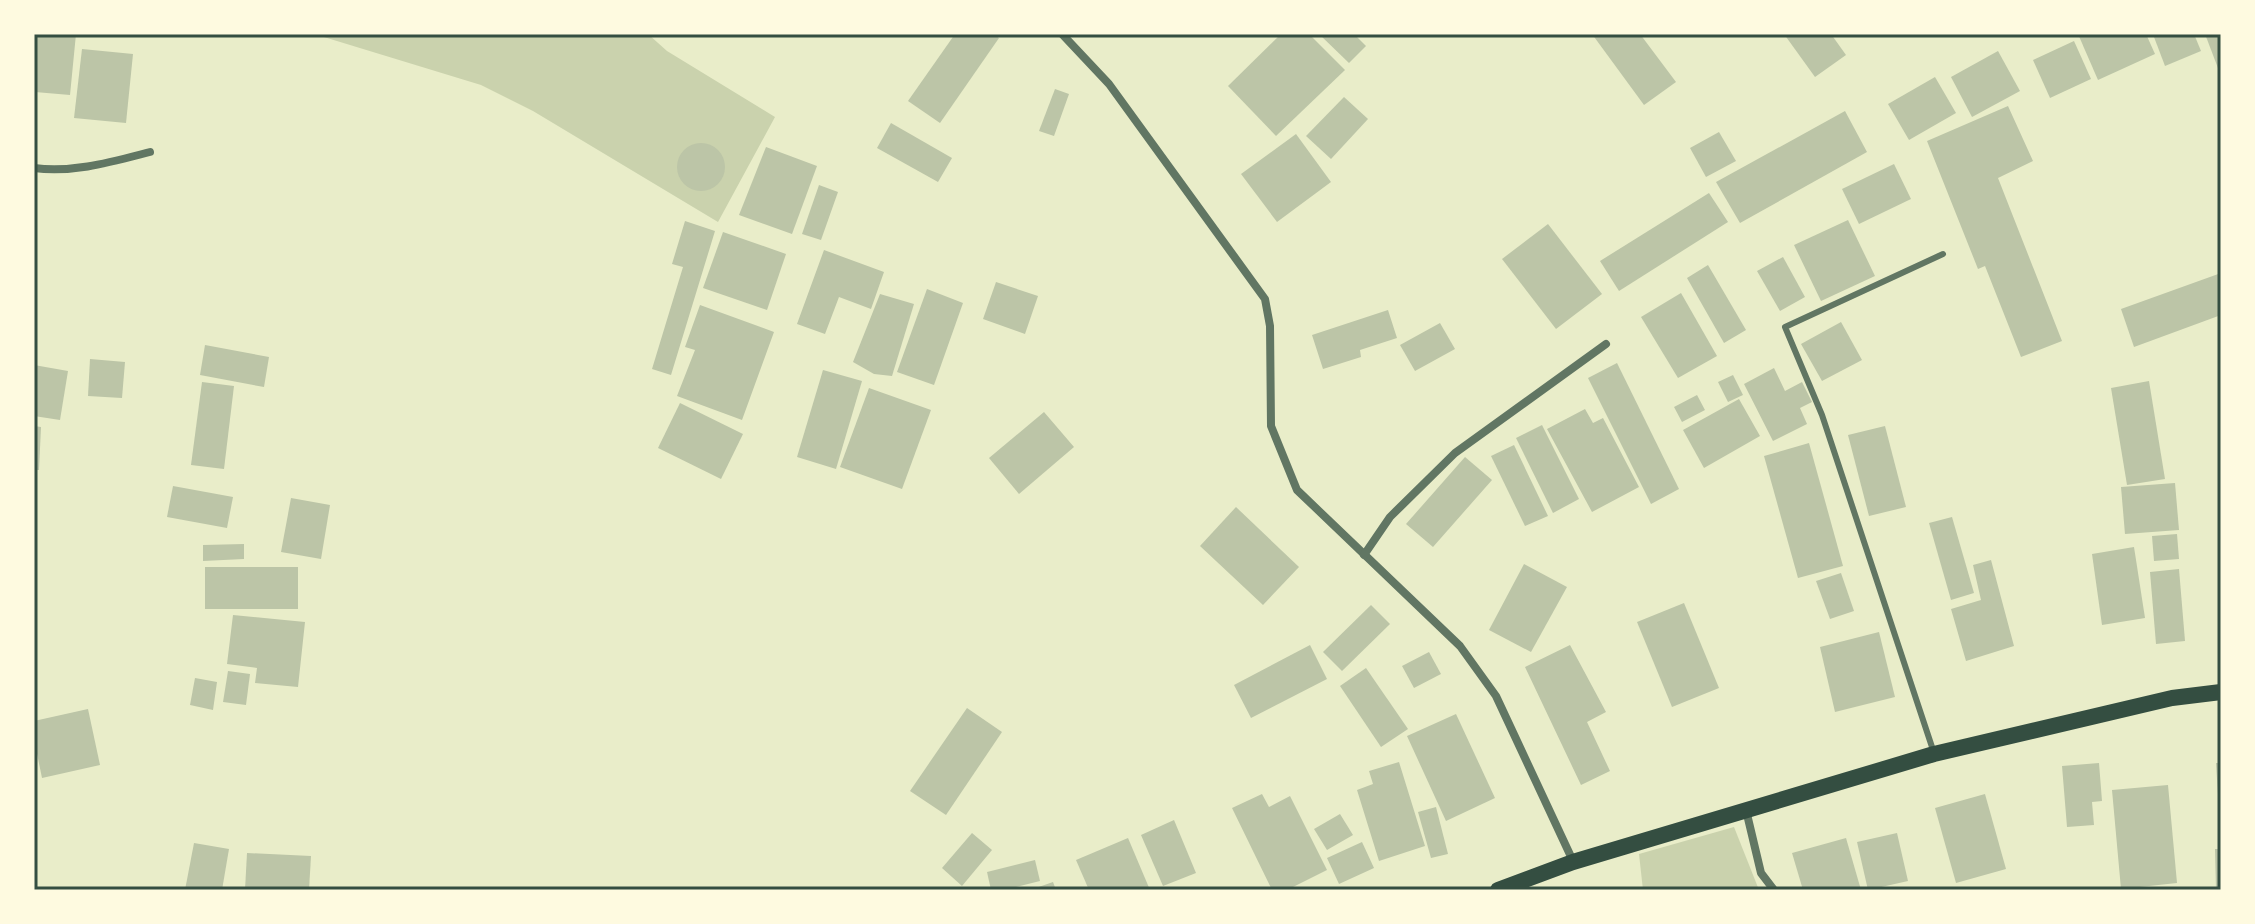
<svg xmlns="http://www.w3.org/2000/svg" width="2255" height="924" font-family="'Noto Sans',sans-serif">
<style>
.green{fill:#cad2ad}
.building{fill:#bcc5a7}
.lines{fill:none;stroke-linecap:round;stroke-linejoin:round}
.service{stroke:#617663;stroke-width:6}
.minor{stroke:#617663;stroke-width:8}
.secondary{stroke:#344e41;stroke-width:16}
.neatline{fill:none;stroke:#344e41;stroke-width:3}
</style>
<rect width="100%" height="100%" fill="#e9edc9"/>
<!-- green -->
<g class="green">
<polygon points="314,34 648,34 667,51 775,117 718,222 533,111 481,85"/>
<polygon points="1734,827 1759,890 1643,890 1639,854"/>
</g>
<!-- building -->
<g class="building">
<polygon points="34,34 76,34 70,95 35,92 37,67 34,67"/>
<polygon points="955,34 993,34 999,38 940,123 908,101"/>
<polygon points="1281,34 1309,34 1345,70 1276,136 1228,86"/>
<polygon points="1319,34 1354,34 1366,46 1349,63"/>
<polygon points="1592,34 1640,34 1676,82 1644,105"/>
<polygon points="1784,34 1831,34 1846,55 1815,77"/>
<polygon points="2078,34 2146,34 2155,54 2098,80"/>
<polygon points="2161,34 2194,34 2201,51 2165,66 2154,37"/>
<polygon points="2205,34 2221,34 2221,76"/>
<polygon points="2074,41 2091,79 2050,98 2033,60"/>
<polygon points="82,49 133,54 126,123 74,118"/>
<polygon points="1998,51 2020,91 1972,117 1951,77"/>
<polygon points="1935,77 1956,113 1909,140 1888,104"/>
<polygon points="1055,89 1069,94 1054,136 1039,131"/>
<polygon points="1344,97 1368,119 1331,159 1306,136"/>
<polygon points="2008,106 2033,161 1998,178 2062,341 2021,357 1985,266 1978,269 1927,141"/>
<polygon points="1845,111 1867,152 1740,223 1716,182"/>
<polygon points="891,123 952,158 938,182 877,148"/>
<polygon points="1719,132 1736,161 1706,177 1690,148"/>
<polygon points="1296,134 1331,182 1277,222 1241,174"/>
<circle cx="701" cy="167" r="24"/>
<polygon points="766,147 817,166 792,234 739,215"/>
<polygon points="1894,164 1911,199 1859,224 1842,189"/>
<polygon points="819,185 838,192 821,240 802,234"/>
<polygon points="1709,193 1728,222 1619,291 1600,261"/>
<polygon points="1848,220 1875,276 1821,301 1794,245"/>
<polygon points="685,221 715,231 671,375 652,369 683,267 672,264"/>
<polygon points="1548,224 1602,294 1556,329 1502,259"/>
<polygon points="723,232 786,254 767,310 703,288"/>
<polygon points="824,250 884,272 871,309 839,297 825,334 797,324"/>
<polygon points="1783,257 1805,297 1780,311 1757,271"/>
<polygon points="1708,265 1746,330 1724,343 1687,278"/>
<polygon points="2221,273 2221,315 2134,347 2121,309"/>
<polygon points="996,282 1038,296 1025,334 983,319"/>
<polygon points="927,289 963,303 934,385 897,372"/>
<polygon points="1681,293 1717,356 1678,378 1641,317"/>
<polygon points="880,294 914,304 892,376 874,374 853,362"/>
<polygon points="700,305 774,332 742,420 677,396 695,350 685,347"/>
<polygon points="1388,310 1397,338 1360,350 1361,357 1323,369 1312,335"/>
<polygon points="1841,322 1862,360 1822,381 1801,344"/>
<polygon points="1440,323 1455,349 1415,371 1400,345"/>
<polygon points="205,345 269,357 264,387 200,375"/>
<polygon points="90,359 125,362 122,398 88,396"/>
<polygon points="1617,363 1679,489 1651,504 1588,378"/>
<polygon points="34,365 68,371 60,420 34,416"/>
<polygon points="1774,368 1785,391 1802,382 1812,402 1800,408 1807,424 1773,441 1744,384"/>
<polygon points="823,370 862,381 836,469 797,457"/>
<polygon points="1733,375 1743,395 1728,402 1718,382"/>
<polygon points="2149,381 2165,479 2127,485 2111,388"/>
<polygon points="202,382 234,386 224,469 191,465"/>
<polygon points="869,388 931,410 902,489 840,467"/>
<polygon points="1697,395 1705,410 1682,422 1674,407"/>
<polygon points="1739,399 1760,436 1704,468 1683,430"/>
<polygon points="680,403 743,434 721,479 658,448"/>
<polygon points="1585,409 1593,423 1603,418 1639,487 1592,512 1547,429"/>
<polygon points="1044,412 1074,447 1019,494 989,458"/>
<polygon points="1542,425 1579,499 1553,513 1516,438"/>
<polygon points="34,426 41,427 39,470 34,470"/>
<polygon points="1885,426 1906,507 1869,516 1848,435"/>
<polygon points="1809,443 1843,566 1798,578 1764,456"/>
<polygon points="1514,445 1548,516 1525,526 1491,456"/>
<polygon points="1465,457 1492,480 1433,547 1406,524"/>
<polygon points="2175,483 2179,530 2125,534 2121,487"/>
<polygon points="173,486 233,497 227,528 167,517"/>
<polygon points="291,498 330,505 321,559 281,552"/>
<polygon points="1236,507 1299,567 1263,605 1200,546"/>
<polygon points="1952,517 1974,593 1951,600 1929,523"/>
<polygon points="2177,534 2179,559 2154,561 2152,536"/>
<polygon points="244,544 244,559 203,561 203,545"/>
<polygon points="2134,547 2145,618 2102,625 2092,554"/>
<polygon points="1991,560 2014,646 1966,661 1951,609 1981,600 1973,565"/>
<polygon points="1524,564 1567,587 1531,652 1489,630"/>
<rect x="205" y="567" width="93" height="42"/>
<polygon points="2179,569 2185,641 2156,644 2150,572"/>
<polygon points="1841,573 1854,611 1830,619 1816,581"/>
<polygon points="1684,603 1719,688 1672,707 1637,622"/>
<polygon points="1371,605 1390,624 1342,671 1323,652"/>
<polygon points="233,615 305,622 298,687 255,683 257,668 227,664"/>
<polygon points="1879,632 1895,697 1835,712 1820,647"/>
<polygon points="1310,645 1327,679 1251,718 1234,685"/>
<polygon points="1570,645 1606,712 1587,722 1610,771 1581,785 1525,667"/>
<polygon points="1429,652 1441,674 1414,688 1402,666"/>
<polygon points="1366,668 1408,729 1381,747 1340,686"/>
<polygon points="228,671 250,674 246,705 223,702"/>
<polygon points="195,678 217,682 213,710 190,705"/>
<polygon points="967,708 1002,732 946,815 910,791"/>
<polygon points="88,709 100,765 42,778 34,739 34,721"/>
<polygon points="1456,714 1495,798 1446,821 1407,736"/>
<polygon points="1399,762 1425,846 1379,861 1357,790 1373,784 1369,771"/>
<polygon points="2099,763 2102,801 2092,802 2094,825 2067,827 2062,766"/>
<polygon points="2216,763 2221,763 2221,810 2219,810"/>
<polygon points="2168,785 2177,883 2121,889 2112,790"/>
<polygon points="1262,794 1269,807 1290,796 1327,870 1287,890 1272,890 1232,808"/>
<polygon points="1985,794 2006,869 1956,883 1935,808"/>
<polygon points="1436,807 1448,854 1431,858 1418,812"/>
<polygon points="1340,814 1353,835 1327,850 1314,829"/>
<polygon points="1174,820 1196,873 1163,886 1141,835"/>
<polygon points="972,833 992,850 962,886 942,868"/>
<polygon points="1897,833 1908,881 1868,890 1857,842"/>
<polygon points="1128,838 1150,890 1089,890 1076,860"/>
<polygon points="1846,838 1861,890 1803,890 1792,853"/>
<polygon points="1362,842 1374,868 1339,884 1327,858"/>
<polygon points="194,843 229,849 222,890 185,890"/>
<polygon points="2215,849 2221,849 2221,890 2216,890"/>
<polygon points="247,853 311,856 309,890 245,890"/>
<polygon points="1035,860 1040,881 1004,890 991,890 987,872"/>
<polygon points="1053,882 1056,890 1030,890"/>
</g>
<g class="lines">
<!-- service -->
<polyline class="service" points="1933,750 1822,415 1785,327 1943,254"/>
<!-- minor -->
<g class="minor">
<polyline points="1062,34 1109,84 1265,299 1270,326 1271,426 1297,490 1460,646 1496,696 1573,861"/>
<path d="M34,168c40,5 77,-6 116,-16"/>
<polyline points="1364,555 1390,517 1455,453 1606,344"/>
<polyline points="1746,810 1761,873 1774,890"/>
</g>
<!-- secondary -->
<polyline class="secondary" points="1498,890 1573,862 1934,754 2172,698 2221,692"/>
</g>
<!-- border -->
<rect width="2255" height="924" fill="none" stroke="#fefae0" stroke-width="72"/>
<rect x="36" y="36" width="2183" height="852" class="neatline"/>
</svg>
